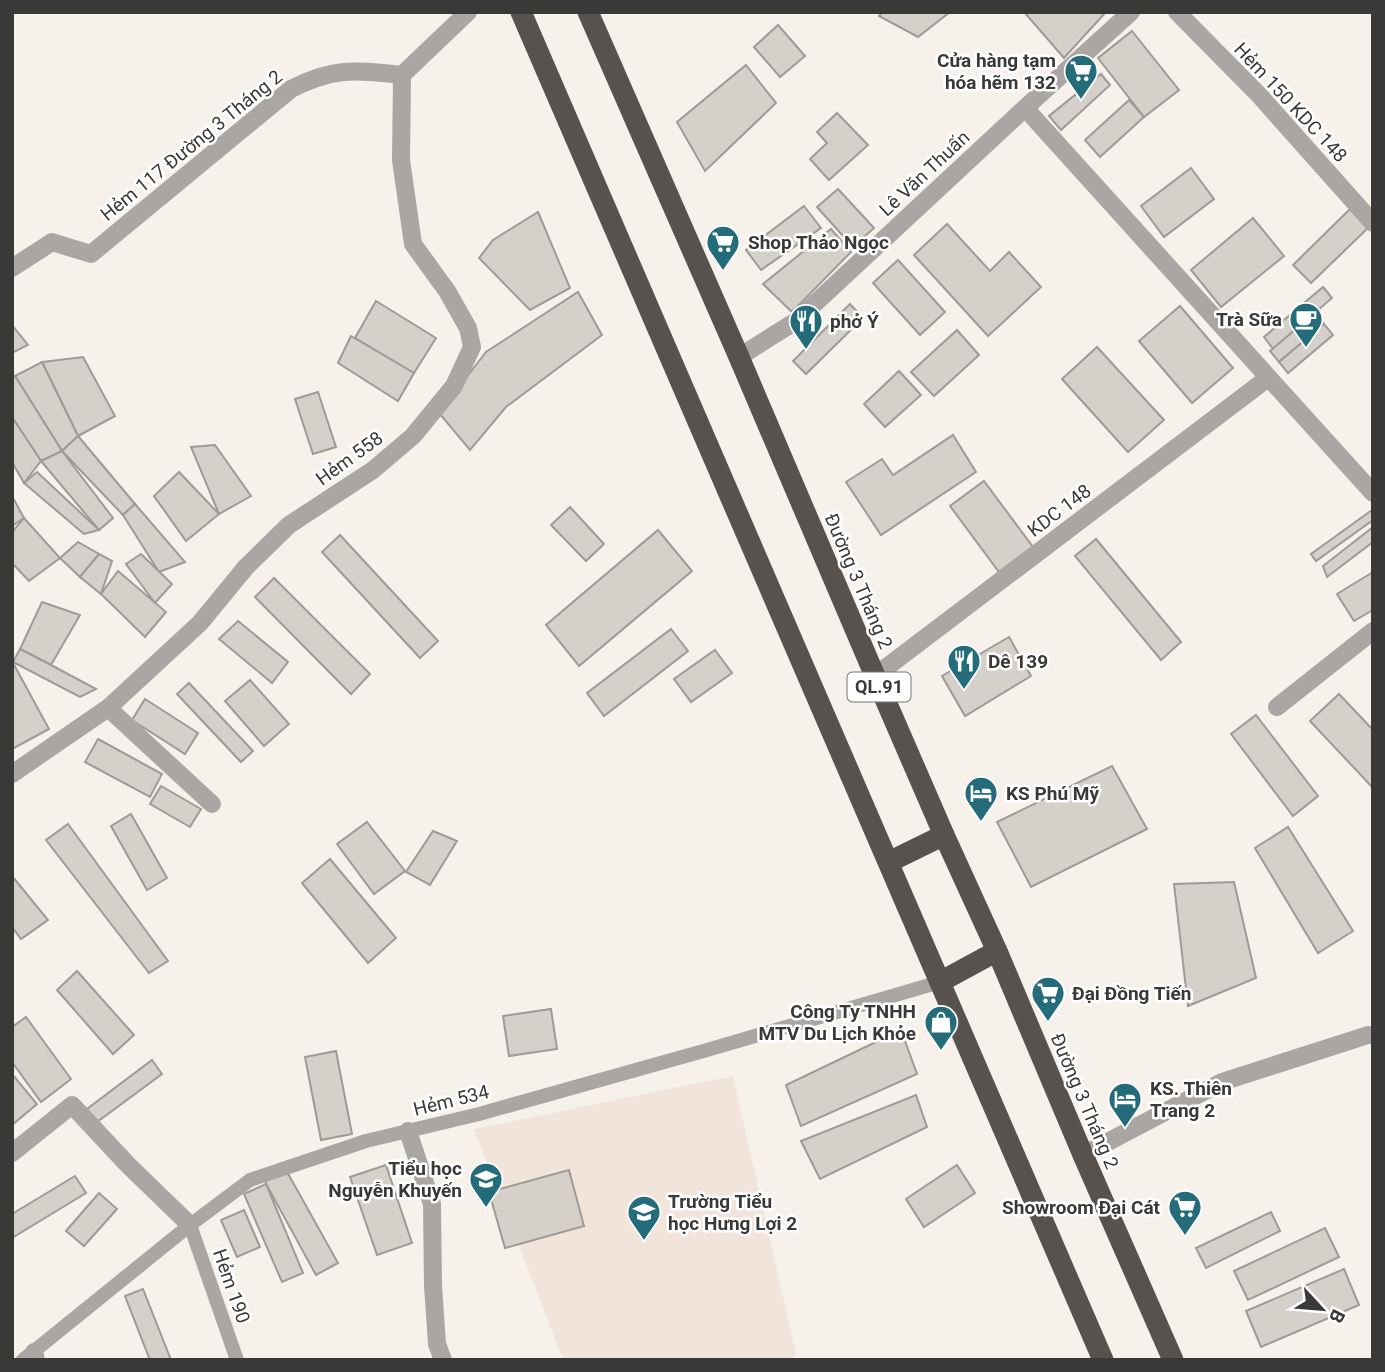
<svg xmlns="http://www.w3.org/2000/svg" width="1385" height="1372" font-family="Roboto,sans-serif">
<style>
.built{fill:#f1e5db}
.building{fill:#d6d0cb;stroke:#a09a96;stroke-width:2}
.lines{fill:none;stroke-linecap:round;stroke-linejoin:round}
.lane{stroke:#a9a6a4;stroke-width:14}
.street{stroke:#a9a6a4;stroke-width:18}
.highway{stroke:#57524e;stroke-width:21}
.labels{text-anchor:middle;stroke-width:5;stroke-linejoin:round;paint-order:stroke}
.shield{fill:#fff;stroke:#767473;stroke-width:2}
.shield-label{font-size:18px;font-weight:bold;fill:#3b3937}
.poi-label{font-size:19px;font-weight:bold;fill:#3b3937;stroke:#fff;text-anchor:start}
.street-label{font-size:19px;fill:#3b3937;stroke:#fff}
</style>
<rect width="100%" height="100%" fill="#f7f1ec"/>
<!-- built -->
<polygon class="built" points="733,1076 796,1354 790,1360 563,1360 474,1129"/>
<!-- building -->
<g class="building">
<polygon points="883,12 950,12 918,37 879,16"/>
<polygon points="1024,12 1106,12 1064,58"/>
<polygon points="778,25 805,56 780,77 754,47"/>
<polygon points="1132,31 1179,90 1144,117 1098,58"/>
<polygon points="746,65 776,103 705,171 677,122"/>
<polygon points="1101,74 1110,85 1061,130 1049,116"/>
<polygon points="1129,100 1144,117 1100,157 1085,140"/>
<polygon points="837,113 868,145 829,180 810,159 827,143 817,132"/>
<polygon points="1191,168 1214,199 1164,237 1141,206"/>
<polygon points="838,189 874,228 853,247 817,207"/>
<polygon points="804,206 821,228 761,270 746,250"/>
<polygon points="1350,209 1368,228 1311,283 1293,265"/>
<polygon points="538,212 570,288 530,310 479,258 493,240"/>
<polygon points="1253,218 1284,256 1221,307 1191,270"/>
<polygon points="947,224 990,271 1009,252 1041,287 988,336 914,255"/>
<polygon points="831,229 851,252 792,312 763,284"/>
<polygon points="898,260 945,312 920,335 873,283"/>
<polygon points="1323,287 1332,298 1273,349 1264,337"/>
<polygon points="578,292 602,335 506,407 470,450 439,413 486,352"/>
<polygon points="376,301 436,338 414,373 355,338"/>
<polygon points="850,304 863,318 806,374 793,361"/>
<polygon points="1180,306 1233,368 1192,403 1139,341"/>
<polygon points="1315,313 1324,324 1279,362 1270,351"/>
<polygon points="1324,324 1333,335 1288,373 1279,362"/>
<polygon points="12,325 28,345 12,353"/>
<polygon points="957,330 979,355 934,396 911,372"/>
<polygon points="351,336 414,373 398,401 338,363"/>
<polygon points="1097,347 1164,420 1128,452 1062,379"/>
<polygon points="83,357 115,416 78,436 42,362"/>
<polygon points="42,362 78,436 62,451 15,376"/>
<polygon points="899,371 921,395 885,427 864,404"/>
<polygon points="15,376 62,451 41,461 12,417 12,378"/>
<polygon points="318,392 336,447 313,454 295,399"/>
<polygon points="12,417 41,461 24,483 12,462"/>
<polygon points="953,435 976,472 881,535 846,482 882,459 893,475"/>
<polygon points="78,436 135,504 123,515 62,451"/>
<polygon points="215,445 251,496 219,514 191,447"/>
<polygon points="62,451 113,518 99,530 41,461"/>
<polygon points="37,472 99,530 84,534 24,483"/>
<polygon points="179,472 219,514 186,541 154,496"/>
<polygon points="984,481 1033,547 999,572 950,506"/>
<polygon points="12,496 24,518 12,526"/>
<polygon points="135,504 185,562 159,572 123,515"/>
<polygon points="570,507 604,544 586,561 551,525"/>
<polygon points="1372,510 1373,520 1316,561 1311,554"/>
<polygon points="24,518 60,558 29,581 12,563 12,532"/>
<polygon points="1373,527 1373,542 1327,577 1323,566"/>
<polygon points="658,530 692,571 579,666 546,625"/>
<polygon points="340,535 438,641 420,658 322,552"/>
<polygon points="1096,539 1181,642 1161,660 1075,556"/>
<polygon points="78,542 99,554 80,577 60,558"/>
<polygon points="99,554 112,561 101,594 80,577"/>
<polygon points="141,554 172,584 155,603 126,564"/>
<polygon points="118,571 166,612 145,637 101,594"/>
<polygon points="1373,572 1373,610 1354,621 1337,594"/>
<polygon points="274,578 370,674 351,694 255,597"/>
<polygon points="42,602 80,615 51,665 20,649"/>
<polygon points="238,621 288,662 272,683 219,639"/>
<polygon points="671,629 688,651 604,716 587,693"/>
<polygon points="1009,637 1031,676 965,716 942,676"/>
<polygon points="20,649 51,665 96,689 80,697 13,662"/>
<polygon points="715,650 732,673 691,702 674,679"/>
<polygon points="12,661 49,729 12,749"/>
<polygon points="250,680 289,724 264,746 225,701"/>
<polygon points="189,683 253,751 241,762 177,694"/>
<polygon points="1339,694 1373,730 1373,788 1310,721"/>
<polygon points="145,699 198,733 185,754 132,720"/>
<polygon points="1256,715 1318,796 1293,816 1231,734"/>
<polygon points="98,739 162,774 150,797 85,762"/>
<polygon points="1112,766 1147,829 1031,887 997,822"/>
<polygon points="161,786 201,809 190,827 150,804"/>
<polygon points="131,814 167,878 147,890 111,826"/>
<polygon points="367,822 405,871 374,894 337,844"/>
<polygon points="68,824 168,961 149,973 46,840"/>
<polygon points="1288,827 1353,931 1318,953 1255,848"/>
<polygon points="433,831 457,841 430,885 406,872"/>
<polygon points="330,859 396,938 368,963 302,883"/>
<polygon points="12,876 48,920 21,939 12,927"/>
<polygon points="1234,882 1256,978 1188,1006 1174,884"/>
<polygon points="77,971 134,1035 113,1054 57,990"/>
<polygon points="551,1009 557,1049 509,1056 503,1016"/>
<polygon points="26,1017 71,1079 41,1102 12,1062 12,1027"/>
<polygon points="901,1030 917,1074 801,1126 786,1085"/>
<polygon points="336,1051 352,1134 321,1140 305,1057"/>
<polygon points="152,1060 162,1074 97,1122 87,1109"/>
<polygon points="12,1074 37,1104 12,1125"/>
<polygon points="916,1095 927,1127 820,1179 801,1141"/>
<polygon points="386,1165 412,1243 377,1255 350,1177"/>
<polygon points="957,1165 975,1193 924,1227 906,1199"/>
<polygon points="286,1170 338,1263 316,1275 265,1182"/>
<polygon points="569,1170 584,1226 505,1248 489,1192"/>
<polygon points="75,1176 86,1193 12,1238 12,1214"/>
<polygon points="266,1184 303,1273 282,1282 244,1194"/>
<polygon points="99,1193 117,1209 84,1246 66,1231"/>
<polygon points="244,1210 260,1247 237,1257 221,1220"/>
<polygon points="1271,1212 1280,1231 1206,1268 1196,1248"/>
<polygon points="1325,1228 1339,1257 1248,1300 1234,1271"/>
<polygon points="1344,1269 1359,1305 1261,1347 1246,1311"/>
<polygon points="143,1289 171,1360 150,1360 125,1296"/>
</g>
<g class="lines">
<!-- lane -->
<g class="lane">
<polyline points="190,1225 237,1360"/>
<polyline points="23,1360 190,1225 250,1180 366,1141 479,1114 707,1050 940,982"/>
</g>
<!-- street -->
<g class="street">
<polyline points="1177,12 1259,95 1373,223"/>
<polyline points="1025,108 1373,493"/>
<path d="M12,268l40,-26 39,12 200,-165c43,-22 64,-19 111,-14l66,-63"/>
<polyline points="739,357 796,321 1025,108 1131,12"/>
<polyline points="875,676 1268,378"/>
<polyline points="1277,707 1373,631"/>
<polyline points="108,708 212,804"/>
<polyline points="12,774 108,708 200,623 246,567 289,525 373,470 413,436 454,386 472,347 468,328 447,291 413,244 401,160 402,75"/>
<polyline points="408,1131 432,1204 433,1286 437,1344 443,1360"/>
<polyline points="12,1153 72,1105 128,1165 190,1225"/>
<polyline points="1083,1155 1222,1082 1368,1035"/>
<polyline points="34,1352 36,1360"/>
</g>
<!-- highway -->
<g class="highway">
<polyline points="521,12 1103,1360"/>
<polyline points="588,12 739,357 875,676 944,835 997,951 1083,1155 1173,1360"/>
<polyline points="889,862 944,835"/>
<polyline points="940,982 997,951"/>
</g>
</g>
<!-- icons -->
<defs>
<symbol id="supermarket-pin" viewBox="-11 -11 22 30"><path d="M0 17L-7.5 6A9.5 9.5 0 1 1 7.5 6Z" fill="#256c7a" stroke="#fff"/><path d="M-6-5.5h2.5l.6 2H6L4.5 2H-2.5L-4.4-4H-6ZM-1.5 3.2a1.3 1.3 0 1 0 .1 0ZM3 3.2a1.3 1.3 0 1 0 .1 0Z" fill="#fff"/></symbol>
<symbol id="cafe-pin" viewBox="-11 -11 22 30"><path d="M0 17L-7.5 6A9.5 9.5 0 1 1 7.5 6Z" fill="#256c7a" stroke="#fff"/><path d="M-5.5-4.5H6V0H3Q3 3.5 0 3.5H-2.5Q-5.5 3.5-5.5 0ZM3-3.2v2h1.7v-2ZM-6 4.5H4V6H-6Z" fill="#fff"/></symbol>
<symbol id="restaurant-pin" viewBox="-11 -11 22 30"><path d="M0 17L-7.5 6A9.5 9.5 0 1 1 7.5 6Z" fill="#256c7a" stroke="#fff"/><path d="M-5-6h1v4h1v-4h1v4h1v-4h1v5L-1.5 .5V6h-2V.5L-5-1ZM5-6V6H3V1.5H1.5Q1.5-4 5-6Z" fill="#fff"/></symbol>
<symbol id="hotel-pin" viewBox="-11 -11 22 30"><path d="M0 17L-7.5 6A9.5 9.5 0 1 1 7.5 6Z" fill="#256c7a" stroke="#fff"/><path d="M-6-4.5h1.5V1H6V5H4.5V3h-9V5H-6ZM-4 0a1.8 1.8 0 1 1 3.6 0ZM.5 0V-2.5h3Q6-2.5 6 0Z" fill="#fff"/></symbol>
<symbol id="shop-pin" viewBox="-11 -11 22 30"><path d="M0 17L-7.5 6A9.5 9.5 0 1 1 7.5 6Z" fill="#256c7a" stroke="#fff"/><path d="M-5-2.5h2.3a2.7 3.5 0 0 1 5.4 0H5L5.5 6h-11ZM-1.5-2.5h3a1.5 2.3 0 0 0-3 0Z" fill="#fff"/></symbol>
<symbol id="school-pin" viewBox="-11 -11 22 30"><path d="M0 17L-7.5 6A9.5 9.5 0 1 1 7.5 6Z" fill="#256c7a" stroke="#fff"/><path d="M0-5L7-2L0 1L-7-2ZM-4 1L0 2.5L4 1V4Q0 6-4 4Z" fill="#fff"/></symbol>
</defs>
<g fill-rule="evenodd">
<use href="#supermarket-pin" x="1062" y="52" width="38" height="52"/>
<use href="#supermarket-pin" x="704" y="223" width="38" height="52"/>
<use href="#cafe-pin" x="1287" y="300" width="38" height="52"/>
<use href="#restaurant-pin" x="787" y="302" width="38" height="52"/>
<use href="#restaurant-pin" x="945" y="642" width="38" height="52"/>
<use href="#hotel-pin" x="962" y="774" width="38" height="52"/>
<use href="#supermarket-pin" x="1029" y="974" width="38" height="52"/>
<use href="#shop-pin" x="922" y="1003" width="38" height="52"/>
<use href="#hotel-pin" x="1106" y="1080" width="38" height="52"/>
<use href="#school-pin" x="467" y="1160" width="38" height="52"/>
<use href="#supermarket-pin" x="1166" y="1188" width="38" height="52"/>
<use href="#school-pin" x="625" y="1193" width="38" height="52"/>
</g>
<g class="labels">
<!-- shield labels -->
<rect class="shield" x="847.5" y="672.5" width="63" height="29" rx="5"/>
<g class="shield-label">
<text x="879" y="693">QL.91</text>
</g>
<!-- poi labels -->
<g class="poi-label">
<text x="1056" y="67" text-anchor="end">Cửa hàng tạm<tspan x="1056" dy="22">hóa hẽm 132</tspan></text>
<text x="748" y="249">Shop Thảo Ngọc</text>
<text x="1282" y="326" text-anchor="end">Trà Sữa</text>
<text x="830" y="328">phở Ý</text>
<text x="988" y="668">Dê 139</text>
<text x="1006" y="800">KS Phú Mỹ</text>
<text x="1072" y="1000">Đại Đồng Tiến</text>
<text x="916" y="1018" text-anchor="end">Công Ty TNHH<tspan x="916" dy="22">MTV Du Lịch Khỏe</tspan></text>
<text x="1150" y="1095">KS. Thiên<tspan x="1150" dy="22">Trang 2</tspan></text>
<text x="462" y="1175" text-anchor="end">Tiểu học<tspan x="462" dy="22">Nguyễn Khuyến</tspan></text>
<text x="668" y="1208">Trường Tiểu<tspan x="668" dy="22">học Hưng Lợi 2</tspan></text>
<text x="1160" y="1214" text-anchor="end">Showroom Đại Cát</text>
</g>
<!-- street labels -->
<g class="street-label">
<text transform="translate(1291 102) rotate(47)" y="7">Hẻm 150 KDC 148</text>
<text transform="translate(191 145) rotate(-39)" y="7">Hẻm 117 Đường 3 Tháng 2</text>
<text transform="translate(924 173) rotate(-43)" y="7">Lê Văn Thuấn</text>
<text transform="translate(349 458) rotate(-36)" y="7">Hẻm 558</text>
<text transform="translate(1059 510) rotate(-37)" y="7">KDC 148</text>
<text transform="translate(859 581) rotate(67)" y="7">Đường 3 Tháng 2</text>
<text transform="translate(451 1100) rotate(-14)" y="7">Hẻm 534</text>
<text transform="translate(1085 1101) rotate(67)" y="7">Đường 3 Tháng 2</text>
<text transform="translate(232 1286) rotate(71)" y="7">Hẻm 190</text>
</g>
</g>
<!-- border -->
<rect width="1385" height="1372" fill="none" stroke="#3b3937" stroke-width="28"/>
<!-- north arrow -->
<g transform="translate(1322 1309) rotate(116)" stroke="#ffffff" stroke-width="5" paint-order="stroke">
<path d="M0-5L12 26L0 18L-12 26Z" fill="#3b3937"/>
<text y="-10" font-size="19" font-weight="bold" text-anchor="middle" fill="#3b3937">B</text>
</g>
</svg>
